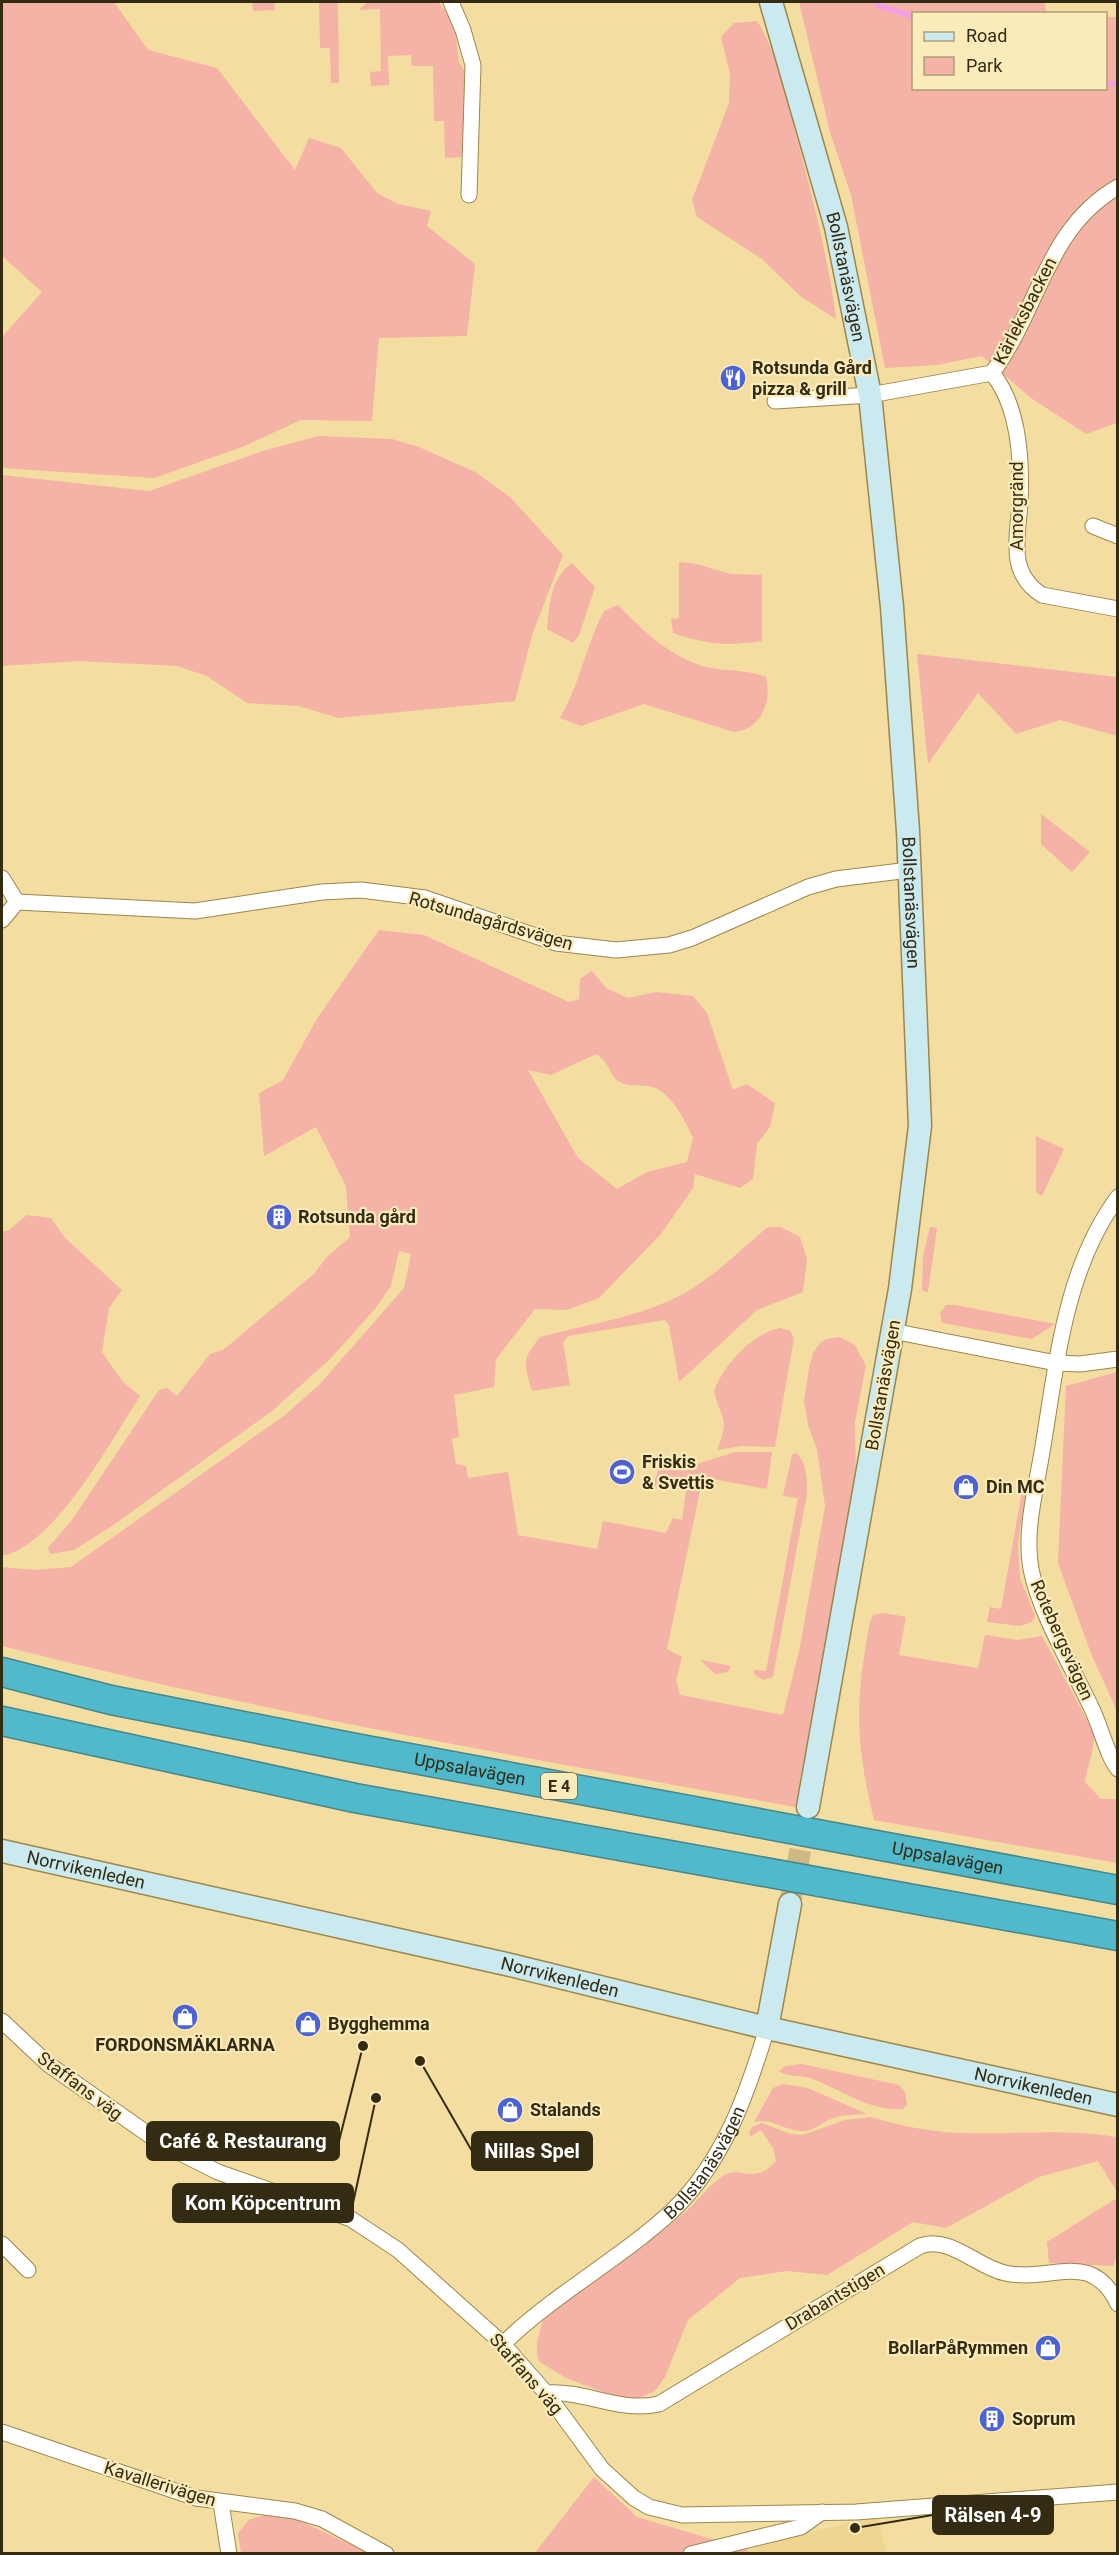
<svg xmlns="http://www.w3.org/2000/svg" width="1119" height="2555" font-family="Roboto,sans-serif">
<style>
.built{fill:#eed590}
.green{fill:#f5b2a6;fill-rule:evenodd}
.lines{fill:none;stroke-linecap:round;stroke-linejoin:round}
.stream{stroke:#f29ee9;stroke-width:5}
.secondary-tunnel{stroke:#cdb984;stroke-width:22;stroke-dasharray:22 11;stroke-linecap:butt}
.street-casing{stroke:#9b874c;stroke-width:17}
.secondary-casing{stroke:#9b874c;stroke-width:25}
.highway-casing{stroke:#46878b;stroke-width:31}
.street{stroke:#fff;stroke-width:15}
.secondary{stroke:#caeaf0;stroke-width:22}
.highway{stroke:#50b9cc;stroke-width:28}
.labels{text-anchor:middle;stroke-width:4.5;stroke-linejoin:round;paint-order:stroke}
.shield{fill:#fcebba;stroke:#6f6544;stroke-width:1.5}
.shield-label{font-size:16px;font-weight:bold;fill:#332b12}
.street-label{font-size:18px;fill:#332b12;stroke:#fcebba}
.poi-label{font-size:18px;font-weight:bold;fill:#332b12;stroke:#fcebba;text-anchor:start}
.leader{fill:none;stroke:#332b12;stroke-width:2}
.callout-dot{fill:#332b12;stroke:#fcebba;stroke-width:2}
.callout{fill:#332b12;stroke:#332b12;stroke-width:2}
.callout-label{font-size:20px;text-anchor:middle;font-weight:bold;fill:#fff}
</style>
<rect width="100%" height="100%" fill="#f3dda0"/>
<!-- built -->
<polygon class="built" points="878,2516 886,2553 748,2554 748,2550 782,2539"/>
<!-- green -->
<g class="green">
<polygon points="2,2 114,2 148,50 217,68 295,170 309,138 341,148 377,193 398,204 431,211 427,226 475,264 467,336 379,338 372,421 301,420 242,447 154,478 2,468 2,337 42,292 2,256"/>
<polygon points="252,2 274,2 275,10 253,11"/>
<polygon points="319,2 338,2 339,83 331,83 330,48 320,48"/>
<polygon points="367,2 438,2 454,21 459,62 464,70 465,125 461,157 445,158 444,121 434,121 433,66 412,66 411,55 388,56 389,85 371,86 370,72 381,71 380,9 359,10"/>
<polygon points="799,2 1045,2 1046,13 914,14 914,88 1106,88 1106,17 1117,17 1117,180 1106,184 1086,199 1117,199 1117,423 1086,434 1031,398 982,356 937,365 885,368 851,195 830,132"/>
<path d="M757,21c18,27 25,63 34,95 18,68 36,133 45,203l-36,-23 -38,-37 -65,-42 -5,-17 37,-97 1,-29 -9,-37 13,-14z"/>
<polygon points="319,436 392,439 419,447 475,472 510,497 563,555 533,632 515,701 338,718 299,706 247,703 207,676 177,666 78,661 2,666 2,475 149,491 266,450"/>
<path d="M679,562l18,2 34,10 31,1v66c-37,5 -52,4 -89,-8l-2,-14 8,-1z"/>
<path d="M572,563l23,24 -16,48 -6,8 -26,-14c3,-26 3,-50 25,-66z"/>
<path d="M618,605c25,26 56,56 93,63 19,3 37,2 55,9 6,24 -4,52 -32,55l-90,-28 -63,22 -21,-8c20,-34 26,-73 44,-107z"/>
<polygon points="917,654 1117,677 1117,736 1060,720 1016,734 978,693 928,764"/>
<polygon points="1041,814 1090,852 1072,872 1041,844"/>
<path d="M379,930l45,5 145,67 10,-3 1,-20 12,-8 14,17 22,10 28,-6 37,4 14,17 26,77 14,-6 28,19 -5,24 -13,17 -4,35 -13,9 -45,-14 -2,14 -32,46 -62,64 -33,12 -31,-1 -39,50 -2,28 -40,8 5,42 -7,2 4,25 10,2 2,12 40,-6 10,63 79,14 6,-28 63,12 7,-15 9,2 4,-29 -33,-5 9,-27 32,6 41,-13h37l-5,37 -54,-10 -11,2 -35,168 15,8 -6,23 4,15 103,20 17,-68 25,-141 -8,-57 -9,-24 -4,-24 5,-33 4,-15 7,-10 7,-4 12,-2 16,8 11,21 -11,56 1,59 -61,326c-266,-49 -532,-94 -793,-161v-79l32,3 37,-3 214,-152 34,-30 85,-97 7,-34 -12,-3 -8,35 -16,23 -46,51 -57,51 -160,115 -38,24 -24,4 -2,-6 24,-28 87,-130 8,-2 10,8 33,-42 13,-4 91,-76 12,-16 24,-21 -4,-51 -30,-59 -52,29 -5,-63 24,-13 35,-63zM596,1054c13,7 13,21 24,28 9,5 18,3 28,4 22,3 37,34 45,52l-6,24 -40,10 -30,17 -39,-31 -50,-88 23,5z"/>
<polygon points="1036,1136 1064,1149 1042,1196 1036,1192"/>
<path d="M27,1215l24,3 14,20 57,52 -13,18 -7,44 21,30 17,14c-29,45 -85,149 -138,160v-324l7,-2z"/>
<path d="M768,1227h13l19,10 7,22 -4,33 -46,18 -78,72 -10,-57 -4,-5 -97,16 -5,6 7,43 -38,6c-8,-27 -11,-31 8,-54 49,-13 101,-20 145,-44 30,-17 56,-44 83,-66z"/>
<polygon points="930,1227 937,1228 928,1292 922,1291 923,1256"/>
<polygon points="946,1305 955,1305 1055,1324 1032,1339 942,1323 940,1313"/>
<path d="M780,1328l10,3 4,7 -19,109 -33,-1 -25,4c13,-33 5,-28 -3,-58 8,-26 39,-59 66,-64z"/>
<polygon points="1117,1372 1118,1372 1117,1711 1092,1656 1058,1563 1066,1386"/>
<path d="M796,1453c10,7 12,29 11,41l-33,177 -1,6 -10,3 -8,-5 -2,-5 13,1 32,-173 -15,-2 9,-41z"/>
<polygon points="1023,1486 1027,1487 1018,1543 1019,1562 1020,1578 1035,1616 1032,1622 1020,1626 987,1622 990,1607 1001,1609"/>
<path d="M884,1613l22,4 -7,38 79,13 7,-33 33,5 24,-4 52,97c1,17 -7,33 -9,49l16,17h16v64l-243,-43c-19,-79 -19,-119 -4,-198l3,-7z"/>
<polygon points="700,1660 731,1666 728,1672 715,1674"/>
<path d="M802,2064l97,21 6,7 2,12 -4,5c-33,3 -63,-20 -93,-31 -10,-3 -23,-1 -31,-7l7,-5z"/>
<path d="M783,2084l25,4 59,26c-10,1 -23,0 -33,4 -11,3 -18,12 -30,13 -18,1 -33,-14 -50,-9l19,-34z"/>
<path d="M871,2117c30,9 59,15 90,16 53,2 104,-5 156,4v55l-19,-31 -59,16 -93,51 -33,-6 -86,53 -40,-4 -47,7 -52,42 -23,57 -10,14 -18,8 -32,-6 -39,-15 -26,-16 -3,-6v-14l6,-23 10,-9c43,-31 88,-62 130,-96 14,-11 25,-29 40,-38 19,-12 30,11 53,-15l-3,-13 -12,-18 -10,6 -2,-3 3,-6 10,-4 29,11 12,1 42,-15z"/>
<polygon points="1117,2198 1117,2255 1113,2266 1049,2263 1047,2242"/>
<polygon points="594,2477 637,2517 748,2550 748,2553 534,2554"/>
<polygon points="270,2514 296,2519 369,2553 241,2553 238,2533 250,2519"/>
</g>
<g class="lines">
<!-- stream -->
<g class="stream">
<polyline points="877,5 914,17"/>
<polyline points="1106,83 1118,84"/>
</g>
<!-- secondary-tunnel -->
<polyline class="secondary-tunnel" points="790,1904 807,1815"/>
<defs>
<g id="street">
<polyline points="451,2 463,30 473,65 469,195"/>
<path d="M992,373c27,33 30,88 28,129 -2,35 -13,71 22,93l76,14"/>
<path d="M775,401l95,-6 122,-22c47,-63 54,-145 126,-186"/>
<polyline points="1093,526 1118,536"/>
<polyline points="2,878 17,902 195,911 322,892 361,890 425,898 556,943 616,950 669,945 692,938 808,887 836,879 909,870"/>
<polyline points="2,920 17,902"/>
<path d="M1118,1197c-54,73 -61,167 -76,255 -6,37 -18,79 -11,117 8,43 41,97 60,138 9,17 16,49 27,62"/>
<polyline points="892,1331 1056,1363 1080,1364 1118,1359"/>
<polyline points="2,2021 48,2064 162,2144 218,2172 351,2219 398,2250 503,2344 546,2393 602,2469 634,2498 649,2507 682,2515 856,2512 1118,2492"/>
<polyline points="2,2244 28,2270"/>
<path id="s1" d="M503,2344c51,-50 116,-84 168,-132 52,-49 76,-117 96,-184"/>
<path d="M546,2393c39,-3 74,20 113,11l261,-158c29,-11 57,21 85,27 47,10 86,-25 113,31"/>
<polyline points="2,2432 196,2498 295,2511 322,2519 386,2554"/>
<polyline points="221,2503 229,2554"/>
<polyline points="691,2554 801,2527 822,2512"/>
</g>
<g id="secondary">
<path id="s2" d="M771,2l65,225 34,168 22,212 16,224 12,295 -20,163 -92,518"/>
<path id="s3" d="M2,1851l504,113 261,64 351,77"/>
<polyline points="767,2028 790,1904"/>
</g>
<g id="highway">
<path id="s4" d="M2,1672l109,28 239,47 768,143"/>
<polyline points="2,1721 355,1798 1118,1936"/>
</g>
</defs>
<!-- street casing -->
<use href="#street" class="street-casing"/>
<!-- secondary casing -->
<use href="#secondary" class="secondary-casing"/>
<!-- highway casing -->
<use href="#highway" class="highway-casing"/>
<!-- street -->
<use href="#street" class="street"/>
<!-- secondary -->
<use href="#secondary" class="secondary"/>
<!-- highway -->
<use href="#highway" class="highway"/>
</g>
<!-- icons -->
<defs>
<symbol id="restaurant-disc" viewBox="-11 -11 22 22"><circle r="9.5" fill="#4b63d7" stroke="#fcebba"/><path d="M-5-6h1v4h1v-4h1v4h1v-4h1v5L-1.5 .5V6h-2V.5L-5-1ZM5-6V6H3V1.5H1.5Q1.5-4 5-6Z" fill="#fff"/></symbol>
<symbol id="building-disc" viewBox="-11 -11 22 22"><circle r="9.5" fill="#4b63d7" stroke="#fcebba"/><path d="M-4-6H4V6H1V3H-1V6H-4ZM-2.5-4.3h1.7v1.8h-1.7ZM.8-4.3h1.7v1.8H.8ZM-2.5-1h1.7V.8h-1.7ZM.8-1h1.7V.8H.8Z" fill="#fff"/></symbol>
<symbol id="stadium-disc" viewBox="-11 -11 22 22"><circle r="9.5" fill="#4b63d7" stroke="#fcebba"/><path d="M0-5a6.5 5 0 1 0 0 10a6.5 5 0 1 0 0-10ZM-3.5-1.8h7v3.6h-7Z" fill="#fff"/></symbol>
<symbol id="shop-disc" viewBox="-11 -11 22 22"><circle r="9.5" fill="#4b63d7" stroke="#fcebba"/><path d="M-5-2.5h2.3a2.7 3.5 0 0 1 5.4 0H5L5.5 6h-11ZM-1.5-2.5h3a1.5 2.3 0 0 0-3 0Z" fill="#fff"/></symbol>
</defs>
<g fill-rule="evenodd">
<use href="#restaurant-disc" x="718" y="363" width="30" height="30"/>
<use href="#building-disc" x="264" y="1202" width="30" height="30"/>
<use href="#stadium-disc" x="607" y="1457" width="30" height="30"/>
<use href="#shop-disc" x="951" y="1472" width="30" height="30"/>
<use href="#shop-disc" x="170" y="2002" width="30" height="30"/>
<use href="#shop-disc" x="293" y="2009" width="30" height="30"/>
<use href="#shop-disc" x="495" y="2095" width="30" height="30"/>
<use href="#shop-disc" x="1033" y="2333" width="30" height="30"/>
<use href="#building-disc" x="977" y="2404" width="30" height="30"/>
</g>
<g class="labels">
<!-- shield labels -->
<rect class="shield" x="541" y="1773" width="36" height="26" rx="4.5"/>
<g class="shield-label">
<text x="559" y="1792">E 4</text>
</g>
<!-- street labels -->
<g class="street-label">
<text dy="6" stroke="none"><textPath href="#s2" startOffset="285">Bollstanäsvägen</textPath></text>
<text transform="translate(1025 311) rotate(-63)" y="6">Kärleksbacken</text>
<text transform="translate(1017 506) rotate(-90)" y="6">Amorgränd</text>
<text dy="6" stroke="none"><textPath href="#s2" startOffset="915">Bollstanäsvägen</textPath></text>
<text transform="translate(491 921) rotate(16)" y="6">Rotsundagårdsvägen</text>
<text transform="translate(883 1385) rotate(-80)" y="6">Bollstanäsvägen</text>
<text transform="translate(1062 1640) rotate(66)" y="6">Rotebergsvägen</text>
<text dy="6" stroke="none"><textPath href="#s4" startOffset="478">Uppsalavägen</textPath></text>
<text dy="6" stroke="none"><textPath href="#s4" startOffset="964">Uppsalavägen</textPath></text>
<text dy="6" stroke="none"><textPath href="#s3" startOffset="86">Norrvikenleden</textPath></text>
<text dy="6" stroke="none"><textPath href="#s3" startOffset="572">Norrvikenleden</textPath></text>
<text transform="translate(80 2086) rotate(37)" y="6">Staffans väg</text>
<text dy="6" stroke="none"><textPath href="#s3" startOffset="1058">Norrvikenleden</textPath></text>
<text dy="6" stroke="none"><textPath href="#s1" startOffset="274">Bollstanäsvägen</textPath></text>
<text transform="translate(835 2297) rotate(-31)" y="6">Drabantstigen</text>
<text transform="translate(526 2374) rotate(49)" y="6">Staffans väg</text>
<text transform="translate(160 2484) rotate(17)" y="6">Kavallerivägen</text>
</g>
<!-- poi labels -->
<g class="poi-label">
<text x="752" y="374">Rotsunda Gård<tspan x="752" dy="21">pizza &amp; grill</tspan></text>
<text x="298" y="1223">Rotsunda gård</text>
<text x="642" y="1468">Friskis<tspan x="642" dy="21">&amp; Svettis</tspan></text>
<text x="986" y="1493">Din MC</text>
<text x="328" y="2030">Bygghemma</text>
<text x="185" y="2051" text-anchor="middle">FORDONSMÄKLARNA</text>
<text x="530" y="2116">Stalands</text>
<text x="1028" y="2354" text-anchor="end">BollarPåRymmen</text>
<text x="1012" y="2425">Soprum</text>
</g>
</g>
<!-- callouts -->
<path class="leader" d="M363 2046L339 2141M420 2061L472 2151M376 2098L353 2203M855 2528L933 2515"/>
<g class="callout-dot">
<circle cx="363" cy="2046" r="6"/>
<circle cx="420" cy="2061" r="6"/>
<circle cx="376" cy="2098" r="6"/>
<circle cx="855" cy="2528" r="6"/>
</g>
<g class="callout">
<rect x="147" y="2122" width="192" height="38" rx="6"/>
<rect x="472" y="2132" width="120" height="38" rx="6"/>
<rect x="173" y="2184" width="180" height="38" rx="6"/>
<rect x="933" y="2496" width="120" height="38" rx="6"/>
</g>
<g class="callout-label">
<text x="243" y="2148">Café &amp; Restaurang</text>
<text x="532" y="2158">Nillas Spel</text>
<text x="263" y="2210">Kom Köpcentrum</text>
<text x="993" y="2522">Rälsen 4-9</text>
</g>
<!-- border -->
<rect width="1119" height="2555" fill="none" stroke="#332b12" stroke-width="6"/>
<!-- legend -->
<rect x="912" y="12" width="195" height="78" fill="#fcebba" stroke="#ac9e77" stroke-width="1.5"/>
<rect x="924" y="32" width="30" height="9" fill="#caeaf0" stroke="#ac9e77" stroke-width="1.5"/>
<text x="966" y="42" font-size="18" fill="#332b12">Road</text>
<rect x="924" y="57" width="30" height="18" fill="#f5b2a6" stroke="#ac9e77" stroke-width="1.5"/>
<text x="966" y="72" font-size="18" fill="#332b12">Park</text>
</svg>
